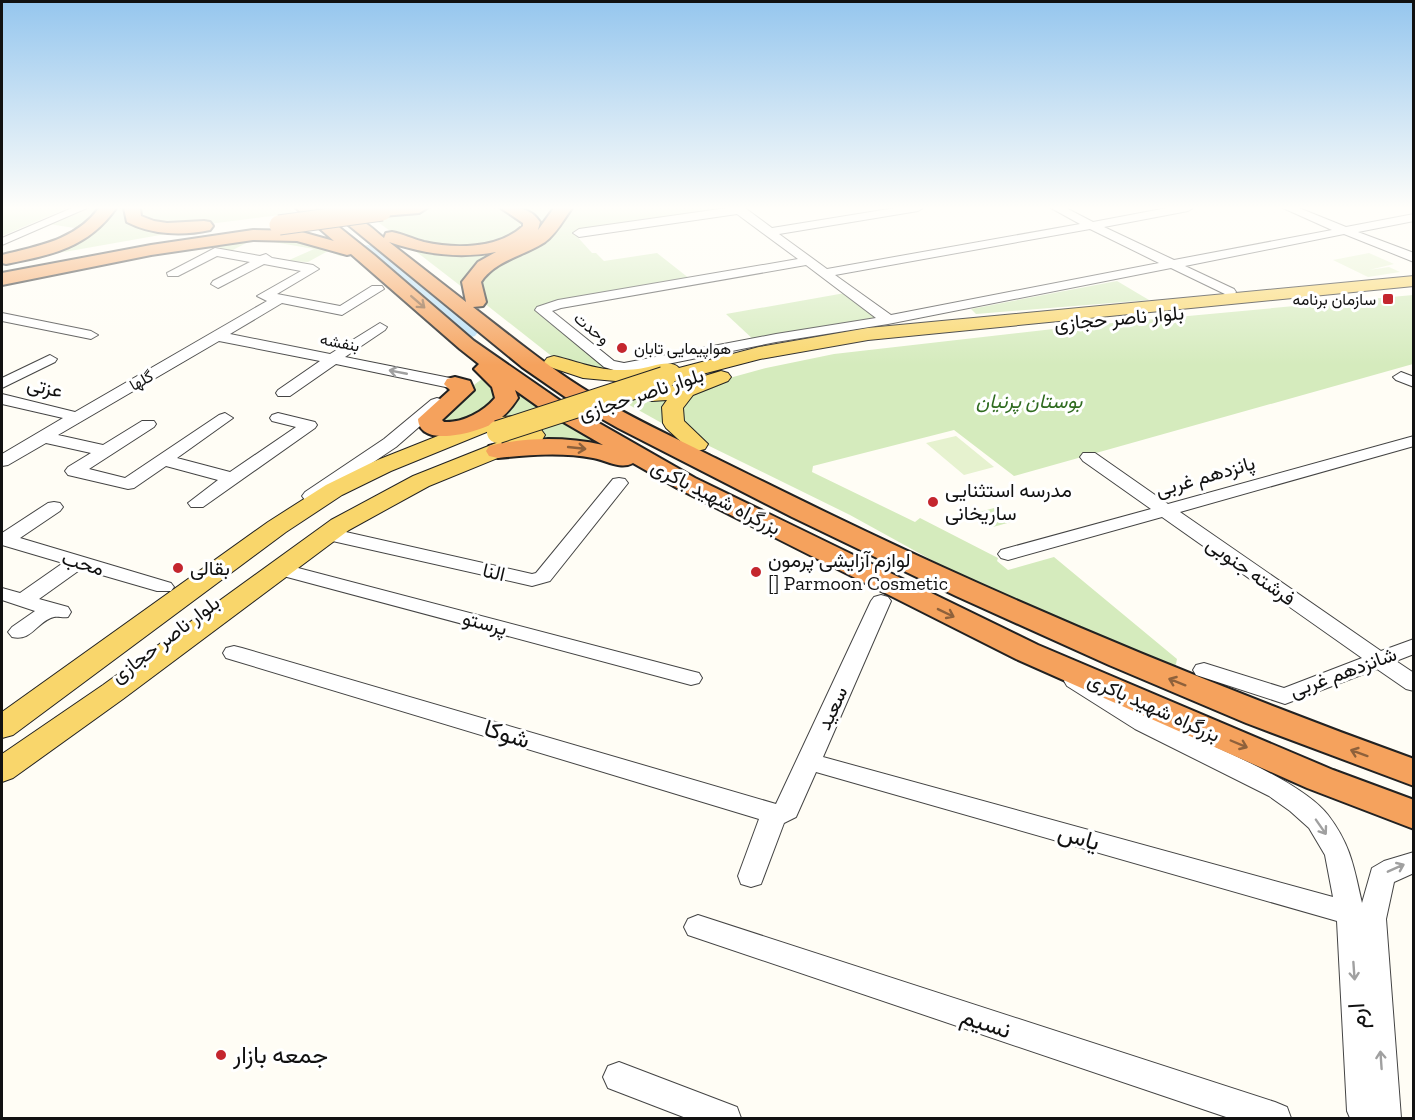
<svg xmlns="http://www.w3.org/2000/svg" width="1415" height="1120" font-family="'Zilla Slab',Vazirmatn,serif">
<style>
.green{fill:#d5ebbd}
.pitch{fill:#e6f2cf}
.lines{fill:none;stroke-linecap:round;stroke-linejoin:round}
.river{fill:#b9e0f7;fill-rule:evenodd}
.minor-casing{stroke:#444;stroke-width:2}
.major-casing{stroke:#222;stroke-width:2}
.highway-casing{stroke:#222;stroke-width:4}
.minor{fill:#fff;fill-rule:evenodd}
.major{fill:#f9d66b;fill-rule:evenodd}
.highway{fill:#f5a25d;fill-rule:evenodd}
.major-bridge-casing{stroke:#222;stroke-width:24;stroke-linecap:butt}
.highway-bridge-casing{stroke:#222;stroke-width:21;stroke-linecap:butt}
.major-bridge{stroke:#f9d66b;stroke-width:22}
.highway-bridge{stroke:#f5a25d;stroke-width:19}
.oneway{stroke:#8e613b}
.oneway2{stroke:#a0a0a0}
.poi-dot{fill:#c4262e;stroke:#fff;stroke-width:2}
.labels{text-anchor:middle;stroke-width:6;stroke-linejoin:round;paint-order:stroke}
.far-poi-label{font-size:16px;fill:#111;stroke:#fff;text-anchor:end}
.far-street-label{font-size:16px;fill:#111;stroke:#fff}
.street-label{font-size:20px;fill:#111;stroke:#fff}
.park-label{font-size:20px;font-style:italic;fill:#2f6b1f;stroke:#fff}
.poi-label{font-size:20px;fill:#111;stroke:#fff;text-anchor:start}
.near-street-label{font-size:24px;fill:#111;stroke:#fff}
.near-poi-label{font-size:24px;fill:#111;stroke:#fff;text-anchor:start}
</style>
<rect width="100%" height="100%" fill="#fffdf5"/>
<!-- green -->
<g class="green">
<polygon points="5,208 68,208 2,236 2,209"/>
<polygon points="86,208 105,208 87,230 49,224"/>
<polygon points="112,208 128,208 135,223 211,226 2,263 57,247"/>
<polygon points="136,208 288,208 295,213 193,226 169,225 137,217"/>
<polygon points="436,208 502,208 509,210 527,226 502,243 444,249 393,233 371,217"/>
<polygon points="515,208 560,208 544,230 502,254 471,294 405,243 456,252 531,234"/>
<polygon points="567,208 733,208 573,232 592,253 596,253 604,261 657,253 690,279 544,306 606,367 706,356 628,375 554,358 479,299 482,272"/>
<path d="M272,238c26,1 54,3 78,18h-10l-12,-5 -20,11 -21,-1 27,-12 -52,-9 -8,-1 -25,13 -10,-5 11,-6z"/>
<polygon points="1117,281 1149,300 976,314 971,309"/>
<polygon points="845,293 879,321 755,341 726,314"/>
<polygon points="1413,295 1413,364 1014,476 954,430 813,466 812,472 915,522 920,518 998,558 997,561 1008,570 1054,557 1177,659 1175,669 957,574 850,515 699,441 676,412 676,408 704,385 766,368 834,354 1080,326"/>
<polygon points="487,375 502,398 462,424 436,425 461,395"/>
<polygon points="508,385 547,413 520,421 496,417"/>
<polygon points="680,392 676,431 624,402 639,397"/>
<polygon points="564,422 630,459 523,444 540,430"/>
<polygon points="994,508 1011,522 993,527 976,513"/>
</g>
<!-- pitch -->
<g class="pitch">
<polygon points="1369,253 1394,264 1369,270 1389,267 1400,272 1368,277 1333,260"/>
<polygon points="956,436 994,467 964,475 926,443"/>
</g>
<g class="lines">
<!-- river -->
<polygon class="river" points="368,245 374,246 475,328 478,332 475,336 468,338 461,336 362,254 359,250 362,246"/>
<defs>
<g id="minor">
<polygon points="72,208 87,208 2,245 2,238"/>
<path d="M727,208h18l27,20 123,-20h28l-5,3 -139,23 48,35 253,-45 -29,-16h15l27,14 74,-14h26l-5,3 -84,16 70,33 158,-30 -49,-22h16l47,19 68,-13v7l-56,11 56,21v9l-70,-28 -159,32 49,23 2,3 -2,3 -5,1 -58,-28 -283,56 -112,18 -153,31 -19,-6 -69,-57 2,-3 21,-7 240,-41 -61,-45 -158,23 -6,-4 6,-4zM1090,229l69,34 -268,52 -56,-40zM806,265l70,53 -100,16 -152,29 -10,-2 -62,-50 9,-3z"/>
<polygon points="215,248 260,256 266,254 272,258 313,265 319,269 277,294 340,306 372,286 382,286 384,289 342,315 282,303 230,334 330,354 380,323 387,327 385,330 345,357 455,379 463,384 455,389 336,364 290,396 278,396 276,393 278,390 320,361 219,341 58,435 103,445 142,421 154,421 156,424 154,427 89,469 125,478 219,415 225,413 233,418 177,458 230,472 296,427 272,421 270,418 272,415 278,413 315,422 317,425 315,428 203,507 191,507 188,503 218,480 166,466 134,488 128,489 68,475 65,471 68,467 91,453 46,443 8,465 2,466 2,454 63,418 2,404 2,394 75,412 267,301 257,296 301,271 264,264 218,288 211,284 213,281 250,262 217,256 178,276 168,276 167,273"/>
<polygon points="2,313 91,331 98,335 91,339 2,321"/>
<polygon points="50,355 57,359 55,362 2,388 2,378"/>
<polygon points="1401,372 1414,377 1414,387 1396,380 1393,377"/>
<polygon points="437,398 443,400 445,403 443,406 396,447 317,500 305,500 302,496 305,492 384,439 431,400"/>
<polygon points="1414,436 1414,446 1180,512 1381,651 1414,639 1414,654 1396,661 1414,673 1414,691 1406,689 1377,669 1285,704 1196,675 1193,670 1196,665 1204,663 1284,688 1362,658 1162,517 1008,560 1001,558 998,554 1001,550 1151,509 1083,461 1080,457 1083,453 1095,453 1168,504"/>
<polygon points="619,478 625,479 628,483 550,581 532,586 328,540 321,538 319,534 321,530 328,528 532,574 536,573 613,479"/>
<path d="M54,502l6,1 3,4 -3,4 -40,27 151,45 3,4 -3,4h-14l-76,-22 -42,30 29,8 3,5 -3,5c-5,1 -10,-1 -14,0 -17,4 -22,25 -42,20l-4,-5 4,-5 23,-16 -33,-11v-12l18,5 43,-30 -61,-18v-12l46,-30z"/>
<polygon points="279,563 691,671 699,673 702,678 699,683 691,685 272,573 269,569 272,565"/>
<path d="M881,595l7,2 3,4 -68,156 510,140 -8,-42 -16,-27 -19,-17 -21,-15 -134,-67 -68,-43 -3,-5 3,-5 8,-3 8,3c23,14 46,30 70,42 46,24 145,59 175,97 23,30 26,53 34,88l10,-35 12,-7 30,-9v21l-20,9 -8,37 15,199h-51l-3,-7 -10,-190 -521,-149 -20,45 -12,6 -23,61 -10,3 -10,-3 -3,-8 21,-57 -533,-161 -3,-5 3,-5 8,-2 8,2 534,156 95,-203 3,-4z"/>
<polygon points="698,915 1275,1102 1287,1107 1291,1118 1229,1118 688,935 684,927 688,919"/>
<polygon points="619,1062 737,1107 741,1118 686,1118 608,1088 603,1077 608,1066"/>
</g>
<g id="major">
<path d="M1414,276v10l-546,54 -108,19 -96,25 -9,-5 -9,7 1,2 21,-1 53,-16 7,2 3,4 -3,4 -35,14 -10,13 1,13 24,23 -3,5 -8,2 -8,-2 -23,-21 -3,-5 -1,-16 5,-7 -15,1 -20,-5 -6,-14 -43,-4 -36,-12 -3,-4 3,-4 7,-2c33,8 47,17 84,13 12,-1 32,-11 41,-1l80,-21 109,-19z"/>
<polygon points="519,416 534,420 545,435 542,440 429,486 349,530 123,699 13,778 2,782 2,754 103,685 331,520 413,476 521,433 516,428 494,429 391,471 342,495 286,532 13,735 2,738 2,712 268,522 326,485 375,461 483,418"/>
</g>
<g id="highway">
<path d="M99,208h17c-28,40 -65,47 -110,56l-4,-1v-8c36,-9 74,-15 97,-47z"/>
<path d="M124,208h16l1,8 13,5 13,2 37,-2 6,1 3,4 -3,4c-27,6 -58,5 -83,-8z"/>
<path d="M296,208h19l59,47 100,86 88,61 133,76 343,167 295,125 81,30v29l-107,-41 -291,-129 -339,-171 -44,-25c-13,7 -27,-3 -40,-5 -32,-6 -64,-3 -95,0l-9,-2 -3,-5 3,-5c36,-9 78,-9 114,-1l-57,-33 -31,-22 3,8c-7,11 -14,19 -26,26 -15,8 -72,25 -74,-5l32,-29 -6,-6 3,-5 8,-2 15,4 4,9 -32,30 2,2c19,1 39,-10 51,-24l-3,-11 -18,-18 5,-5 -19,-15 -109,-95 -4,1 -50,-14 -44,-1 -102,15 -149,30v-12l149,-28 102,-15 45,1 36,10z"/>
<polygon points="376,208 427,208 419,213 382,216 376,215 374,211"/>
<path d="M501,208c17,0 29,-1 39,14l-2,8 16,-22h18c-8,11 -16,26 -27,34 -21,14 -49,18 -64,40l5,20 -3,4 -10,1c39,30 77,62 119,87 38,23 77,41 117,61 51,25 103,51 156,76 179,85 362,160 549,228v27l-168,-63 -137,-58 -153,-69 -164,-79 -174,-89 -44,-25 -52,-36 -176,-144 2,-4c14,-3 25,11 36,19l2,-5 6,-1c11,2 21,7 32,10 31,7 74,7 99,-16v-3zM389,242c36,12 69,17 107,10l-18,10 -16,20 4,20z"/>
</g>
</defs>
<!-- minor casing -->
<use href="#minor" class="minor-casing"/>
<!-- major casing -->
<use href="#major" class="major-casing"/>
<!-- highway casing -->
<use href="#highway" class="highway-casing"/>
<!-- minor -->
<use href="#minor" class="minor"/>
<!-- major -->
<use href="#major" class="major"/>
<!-- highway -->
<use href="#highway" class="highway"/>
<defs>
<polyline id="major-bridge" points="498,432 664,378"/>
<polyline id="highway-bridge" points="279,225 382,211"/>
</defs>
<!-- major-bridge casing -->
<use href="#major-bridge" class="major-bridge-casing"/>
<!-- highway-bridge casing -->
<use href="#highway-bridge" class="highway-bridge-casing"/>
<!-- major-bridge -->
<use href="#major-bridge" class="major-bridge"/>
<!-- highway-bridge -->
<use href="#highway-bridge" class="highway-bridge"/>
</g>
<!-- one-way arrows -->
<defs><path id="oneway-shaft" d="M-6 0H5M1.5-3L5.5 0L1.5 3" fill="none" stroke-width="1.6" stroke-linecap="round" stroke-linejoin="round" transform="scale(1.5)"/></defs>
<g class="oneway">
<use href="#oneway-shaft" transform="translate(418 302) rotate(41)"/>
<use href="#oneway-shaft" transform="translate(577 448) rotate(6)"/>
<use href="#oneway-shaft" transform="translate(946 613) rotate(26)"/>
<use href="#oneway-shaft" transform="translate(1177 682) rotate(-158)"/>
<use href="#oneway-shaft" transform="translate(1239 744) rotate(23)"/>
<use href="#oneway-shaft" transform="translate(1359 753) rotate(-160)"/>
</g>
<g class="oneway2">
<use href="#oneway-shaft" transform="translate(398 372) rotate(-169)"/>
<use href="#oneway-shaft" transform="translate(1321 827) rotate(55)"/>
<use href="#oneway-shaft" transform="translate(1396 868) rotate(-24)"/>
<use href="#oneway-shaft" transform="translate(1354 971) rotate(86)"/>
<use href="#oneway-shaft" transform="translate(1381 1060) rotate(-94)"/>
</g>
<!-- sky -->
<linearGradient id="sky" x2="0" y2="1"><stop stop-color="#95c6ee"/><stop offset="0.57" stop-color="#fffefa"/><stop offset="1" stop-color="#fffefa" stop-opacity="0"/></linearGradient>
<rect width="1415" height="365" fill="url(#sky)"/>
<!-- markers -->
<g class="poi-dot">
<rect x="1382" y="293" width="12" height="12" rx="3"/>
<circle cx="622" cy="348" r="6"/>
<circle cx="933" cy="502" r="6"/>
<circle cx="178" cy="568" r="6"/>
<circle cx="756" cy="572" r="6"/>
<circle cx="221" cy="1055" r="6"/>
</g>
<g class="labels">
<!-- far-poi labels -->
<g class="far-poi-label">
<text x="1376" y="305">سازمان برنامه</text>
<text x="634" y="354" text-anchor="start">هواپیمایی تابان</text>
</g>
<!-- far-street labels -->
<g class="far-street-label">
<text transform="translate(592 328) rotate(40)" y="6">وحدت</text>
<text transform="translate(340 342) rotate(11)" y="6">بنفشه</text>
<text transform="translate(141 380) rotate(-30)" y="6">گلها</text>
</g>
<!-- street labels -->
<g class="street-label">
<text transform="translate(1119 318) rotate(-5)" y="7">بلوار ناصر حجازی</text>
<text transform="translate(45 387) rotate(13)" y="7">عزتی</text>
<text transform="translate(641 394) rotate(-18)" y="7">بلوار ناصر حجازی</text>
<text transform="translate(1205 476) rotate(-16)" y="7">پانزدهم غربی</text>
<text transform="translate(716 497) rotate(27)" y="7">بزرگراه شهید باکری</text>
<text transform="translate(83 563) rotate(17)" y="7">محب</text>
<text transform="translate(1251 571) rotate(35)" y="7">فرشته جنوبی</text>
<text transform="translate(494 572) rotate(13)" y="7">النا</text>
<text transform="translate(485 623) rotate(15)" y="7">پرستو</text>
<text transform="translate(165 639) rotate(-37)" y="7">بلوار ناصر حجازی</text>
<text transform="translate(1343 672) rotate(-20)" y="7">شانزدهم غربی</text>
<text transform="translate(1154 707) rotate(24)" y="7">بزرگراه شهید باکری</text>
<text transform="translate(832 708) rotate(-65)" y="7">سعید</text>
</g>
<!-- park labels -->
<g class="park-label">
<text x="1029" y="408">بوستان پرنیان</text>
</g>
<!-- poi labels -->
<g class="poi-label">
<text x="945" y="497">مدرسه استثنایی<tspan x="945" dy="23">ساریخانی</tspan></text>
<text x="768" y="567">لوازم آرایشی پرمون<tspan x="768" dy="23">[] Parmoon Cosmetic</tspan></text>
<text x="190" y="575">بقالی</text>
</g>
<!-- near-street labels -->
<g class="near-street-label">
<text transform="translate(507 734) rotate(17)" y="8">شوکا</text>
<text transform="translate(1079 837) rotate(16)" y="8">یاس</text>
<text transform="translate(1357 1016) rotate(-94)" y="8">ارم</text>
<text transform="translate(986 1023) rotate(18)" y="8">نسیم</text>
</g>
<!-- near-poi labels -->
<g class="near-poi-label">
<text x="233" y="1063">جمعه‌ بازار</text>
</g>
</g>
<!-- border -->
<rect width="1415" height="1120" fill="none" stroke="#111111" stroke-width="6"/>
</svg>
